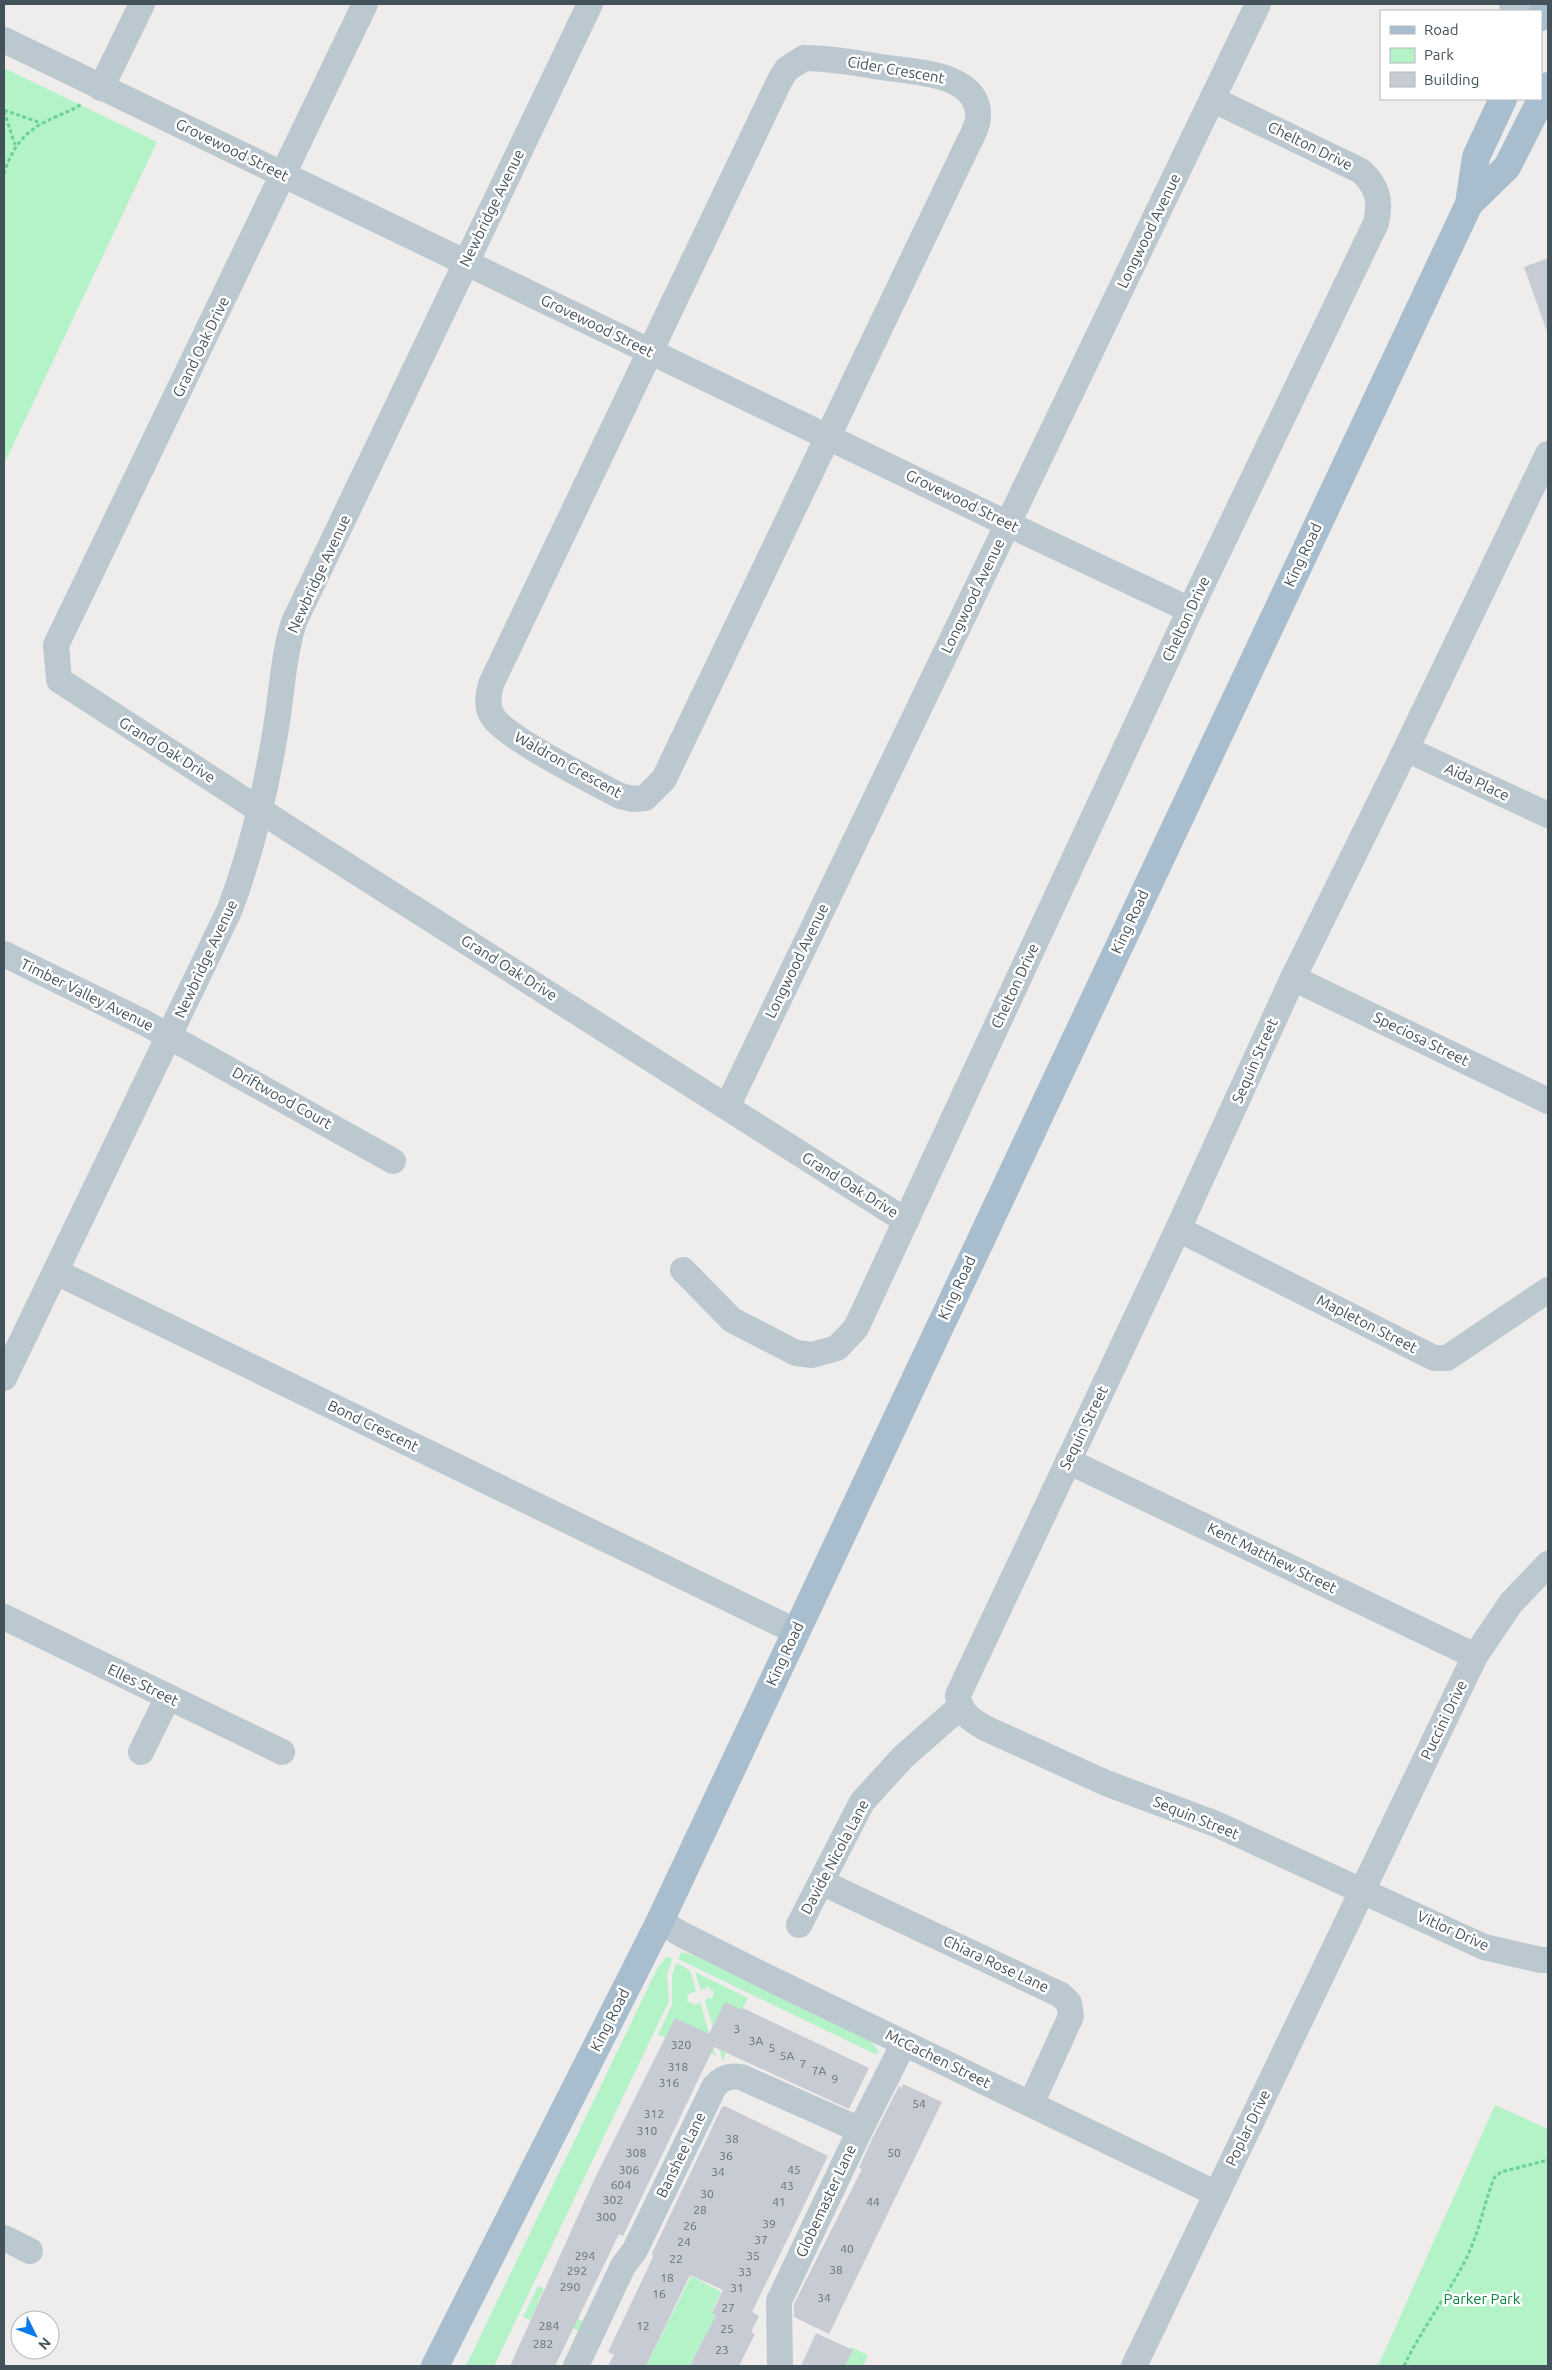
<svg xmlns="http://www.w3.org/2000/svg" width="1552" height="2370" font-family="Ubuntu,sans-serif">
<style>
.green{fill:#b4f2c8}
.building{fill:#c7cbd3}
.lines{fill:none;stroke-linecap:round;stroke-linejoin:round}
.path{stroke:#6ad398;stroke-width:3;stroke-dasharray:4 2.5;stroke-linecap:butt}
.minor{stroke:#bbc8d0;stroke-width:26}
.major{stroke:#a8bece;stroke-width:28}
.labels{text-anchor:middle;stroke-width:5;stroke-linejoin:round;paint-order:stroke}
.number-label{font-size:12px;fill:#647079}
.street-label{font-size:15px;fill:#43515b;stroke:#fff}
.park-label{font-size:15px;fill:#0e8241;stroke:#fff}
</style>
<rect width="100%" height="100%" fill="#efecec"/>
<!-- green -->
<g class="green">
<polygon points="4,68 157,142 4,464"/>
<polygon points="681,1952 693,1955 871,2041 879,2052 875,2054 678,1959"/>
<polygon points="667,1956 672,1959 667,1975 669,2001 494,2366 466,2366 657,1969"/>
<polygon points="676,1963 690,1970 696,1991 688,1994 687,2001 695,2005 700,2002 709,2033 705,2034 712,2042 716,2056 700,2048 658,2035 672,2005 672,1976"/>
<polygon points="695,1972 748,1998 722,2051 726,2053 723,2061 705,2001 708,1998 712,1999 714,1991 710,1990 709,1987 701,1990"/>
<polygon points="1495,2105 1548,2129 1548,2366 1378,2366"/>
<polygon points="691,2276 721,2292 712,2312 716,2315 690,2366 646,2366"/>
<polygon points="538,2286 544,2289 537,2304 568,2319 578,2319 586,2322 581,2332 535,2310 530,2320 523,2317"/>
<polygon points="850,2347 868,2355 863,2366 845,2366 853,2351 849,2349"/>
</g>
<!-- building -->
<g class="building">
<polygon points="1548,258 1548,329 1546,329 1524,267"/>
<polygon points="725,2002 742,2010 743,2008 869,2068 849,2109 714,2047 623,2236 619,2234 555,2366 510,2366 595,2178 675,2018 709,2034"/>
<polygon points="903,2084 942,2102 829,2334 794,2317 794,2304 862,2169 859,2168 873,2137 899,2086 902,2088"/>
<polygon points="725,2106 828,2156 752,2312 759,2316 751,2332 755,2334 739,2366 690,2366 716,2315 712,2313 723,2290 690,2275 646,2366 608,2366 614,2355 608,2352 653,2257 652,2253 722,2107"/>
<polygon points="816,2333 853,2350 845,2366 801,2366"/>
</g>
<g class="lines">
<!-- path -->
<g class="path">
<polyline points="4,110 41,123"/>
<polyline points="4,111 15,145"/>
<path d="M4,174c6,-22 18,-40 39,-51 12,-7 26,-10 38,-19"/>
<path d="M1404,2366c18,-38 44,-71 63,-109 12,-25 17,-53 27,-79l7,-6 47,-12"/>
</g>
<!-- minor -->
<g class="minor">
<polyline points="365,4 56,645 59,680 289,829 906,1221"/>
<polyline points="1512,4 1515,9 1520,11"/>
<polyline points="4,40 1008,524 1190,610"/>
<path d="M804,58c27,0 52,5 77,9 30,5 99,5 97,50 0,9 -7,21 -11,29l-303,633 -19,19 -12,1 -13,-3c-26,-14 -114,-58 -127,-79 -7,-10 -5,-22 -2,-33l289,-604 7,-11z"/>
<polyline points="101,88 142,4"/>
<path d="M1548,454l-142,295 -113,229 -115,251 -220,466c2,18 12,24 27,33l121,55 110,41 268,123 57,13h7"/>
<polyline points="1406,749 1548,815"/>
<polyline points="4,954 145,1023 393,1161"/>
<polyline points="1293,978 1548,1101"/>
<polyline points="727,1107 1258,4"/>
<polyline points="1178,1229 1434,1358 1447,1358 1548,1290"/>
<path d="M683,1270l49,50 64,33 16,2 25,-7 19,-20 334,-718 186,-387c5,-22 2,-36 -15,-52l-149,-72"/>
<polyline points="56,1272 795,1631"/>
<path d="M4,1378l226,-469c22,-59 36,-119 46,-181 6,-36 7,-71 18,-106l296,-618"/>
<polyline points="1068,1461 1475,1656"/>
<polyline points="4,1617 282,1752"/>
<polyline points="141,1752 168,1697"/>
<polyline points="821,1882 1061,1995 1069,2003 1071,2016 1031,2104"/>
<polyline points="660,1921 681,1934 773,1980 1217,2194"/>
<polyline points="799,1925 862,1802 903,1757 960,1707"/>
<polyline points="4,2238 30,2251"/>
<path d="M576,2366l47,-100 12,-16 79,-163c8,-9 15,-12 27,-10l119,53"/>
<polyline points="780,2366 779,2301 860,2130 904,2043"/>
<polyline points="1134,2366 1475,1656 1511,1603 1548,1564"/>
</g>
<!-- major -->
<g class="major">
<polyline points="1541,17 1547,4"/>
<polyline points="1469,204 1507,167 1548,86"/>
<polyline points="435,2366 660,1921 1469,204 1476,157 1503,99"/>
</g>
</g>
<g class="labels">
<!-- number labels -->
<g class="number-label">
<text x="737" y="2033">3</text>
<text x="756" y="2045">3A</text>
<text x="681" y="2049">320</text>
<text x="772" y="2052">5</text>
<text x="787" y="2060">5A</text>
<text x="803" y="2068">7</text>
<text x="678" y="2071">318</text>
<text x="819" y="2075">7A</text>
<text x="835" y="2083">9</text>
<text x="669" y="2087">316</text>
<text x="919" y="2108">54</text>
<text x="654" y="2118">312</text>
<text x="647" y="2135">310</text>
<text x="732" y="2143">38</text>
<text x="636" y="2157">308</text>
<text x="894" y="2157">50</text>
<text x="726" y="2160">36</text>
<text x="629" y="2174">306</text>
<text x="794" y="2174">45</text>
<text x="718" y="2176">34</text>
<text x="621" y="2189">604</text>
<text x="787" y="2190">43</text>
<text x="707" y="2198">30</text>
<text x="613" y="2204">302</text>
<text x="779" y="2206">41</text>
<text x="873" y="2206">44</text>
<text x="700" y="2214">28</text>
<text x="606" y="2221">300</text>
<text x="769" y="2228">39</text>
<text x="690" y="2230">26</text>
<text x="761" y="2244">37</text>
<text x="684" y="2246">24</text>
<text x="847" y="2253">40</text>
<text x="585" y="2260">294</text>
<text x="753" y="2260">35</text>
<text x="676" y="2263">22</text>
<text x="836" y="2274">38</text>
<text x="577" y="2275">292</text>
<text x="745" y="2276">33</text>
<text x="667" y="2282">18</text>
<text x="570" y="2291">290</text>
<text x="737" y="2292">31</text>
<text x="659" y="2298">16</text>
<text x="824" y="2302">34</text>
<text x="728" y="2312">27</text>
<text x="549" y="2330">284</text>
<text x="643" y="2330">12</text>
<text x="727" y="2333">25</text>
<text x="543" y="2348">282</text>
<text x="722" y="2354">23</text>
</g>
<!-- street labels -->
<g class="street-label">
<text transform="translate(896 70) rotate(10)" y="5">Cider Crescent</text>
<text transform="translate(1310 146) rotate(26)" y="5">Chelton Drive</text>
<text transform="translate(232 150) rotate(26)" y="5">Grovewood Street</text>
<text transform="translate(492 208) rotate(-64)" y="5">Newbridge Avenue</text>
<text transform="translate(1149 231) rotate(-64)" y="5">Longwood Avenue</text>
<text transform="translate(597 326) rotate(26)" y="5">Grovewood Street</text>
<text transform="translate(201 347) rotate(-64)" y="5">Grand Oak Drive</text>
<text transform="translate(962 501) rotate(26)" y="5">Grovewood Street</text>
<text transform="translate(1303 555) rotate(-65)" y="5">King Road</text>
<text transform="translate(319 574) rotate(-65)" y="5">Newbridge Avenue</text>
<text transform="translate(973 596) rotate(-64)" y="5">Longwood Avenue</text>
<text transform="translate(1186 619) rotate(-65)" y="5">Chelton Drive</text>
<text transform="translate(167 750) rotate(32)" y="5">Grand Oak Drive</text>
<text transform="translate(568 765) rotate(29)" y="5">Waldron Crescent</text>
<text transform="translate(1477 782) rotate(25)" y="5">Aida Place</text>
<text transform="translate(1130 922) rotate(-65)" y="5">King Road</text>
<text transform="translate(206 959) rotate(-65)" y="5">Newbridge Avenue</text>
<text transform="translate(797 961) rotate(-64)" y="5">Longwood Avenue</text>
<text transform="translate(509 968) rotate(32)" y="5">Grand Oak Drive</text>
<text transform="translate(1015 986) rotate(-65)" y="5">Chelton Drive</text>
<text transform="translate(87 995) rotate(26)" y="5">Timber Valley Avenue</text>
<text transform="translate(1421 1039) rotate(26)" y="5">Speciosa Street</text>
<text transform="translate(1255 1061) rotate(-66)" y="5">Sequin Street</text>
<text transform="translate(282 1098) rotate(29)" y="5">Driftwood Court</text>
<text transform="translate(850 1185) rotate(32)" y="5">Grand Oak Drive</text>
<text transform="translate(957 1288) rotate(-65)" y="5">King Road</text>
<text transform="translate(1367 1324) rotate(27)" y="5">Mapleton Street</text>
<text transform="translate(373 1426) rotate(26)" y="5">Bond Crescent</text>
<text transform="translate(1084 1428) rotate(-64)" y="5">Sequin Street</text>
<text transform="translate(1272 1558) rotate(26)" y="5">Kent Matthew Street</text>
<text transform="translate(785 1654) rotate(-65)" y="5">King Road</text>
<text transform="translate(143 1685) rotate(26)" y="5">Elles Street</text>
<text transform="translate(1444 1720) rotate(-64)" y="5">Puccini Drive</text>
<text transform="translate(1196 1818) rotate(22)" y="5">Sequin Street</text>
<text transform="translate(835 1857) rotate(-62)" y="5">Davide Nicola Lane</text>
<text transform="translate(1453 1931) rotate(24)" y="5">Vitlor Drive</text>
<text transform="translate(996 1964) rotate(25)" y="5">Chiara Rose Lane</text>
<text transform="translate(610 2020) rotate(-63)" y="5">King Road</text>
<text transform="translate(938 2059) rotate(26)" y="5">McCachen Street</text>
<text transform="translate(1248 2128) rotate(-64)" y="5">Poplar Drive</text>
<text transform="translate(681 2155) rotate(-64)" y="5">Banshee Lane</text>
<text transform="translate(826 2201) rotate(-65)" y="5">Globemaster Lane</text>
</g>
<!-- park labels -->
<g class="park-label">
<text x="1482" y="2304">Parker Park</text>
</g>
</g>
<!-- border -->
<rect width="1552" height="2370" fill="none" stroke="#43515b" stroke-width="10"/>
<!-- legend -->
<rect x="1380" y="10" width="162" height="90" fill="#ffffff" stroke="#b4b9bd"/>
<rect x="1390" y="26" width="25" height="8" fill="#a8bece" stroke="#b4b9bd"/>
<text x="1424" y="35" font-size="15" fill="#43515b">Road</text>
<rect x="1390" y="48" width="25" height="15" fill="#b4f2c8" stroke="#b4b9bd"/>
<text x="1424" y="60" font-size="15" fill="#43515b">Park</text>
<rect x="1390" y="72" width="25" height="15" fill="#c7cbd3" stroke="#b4b9bd"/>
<text x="1424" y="85" font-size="15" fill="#43515b">Building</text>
<!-- north arrow -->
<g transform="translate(35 2335) rotate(132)"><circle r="24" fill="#ffffff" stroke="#b4b9bd"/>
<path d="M0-4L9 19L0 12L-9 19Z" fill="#087aed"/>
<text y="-8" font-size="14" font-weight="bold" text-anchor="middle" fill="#43515b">N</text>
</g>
</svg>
